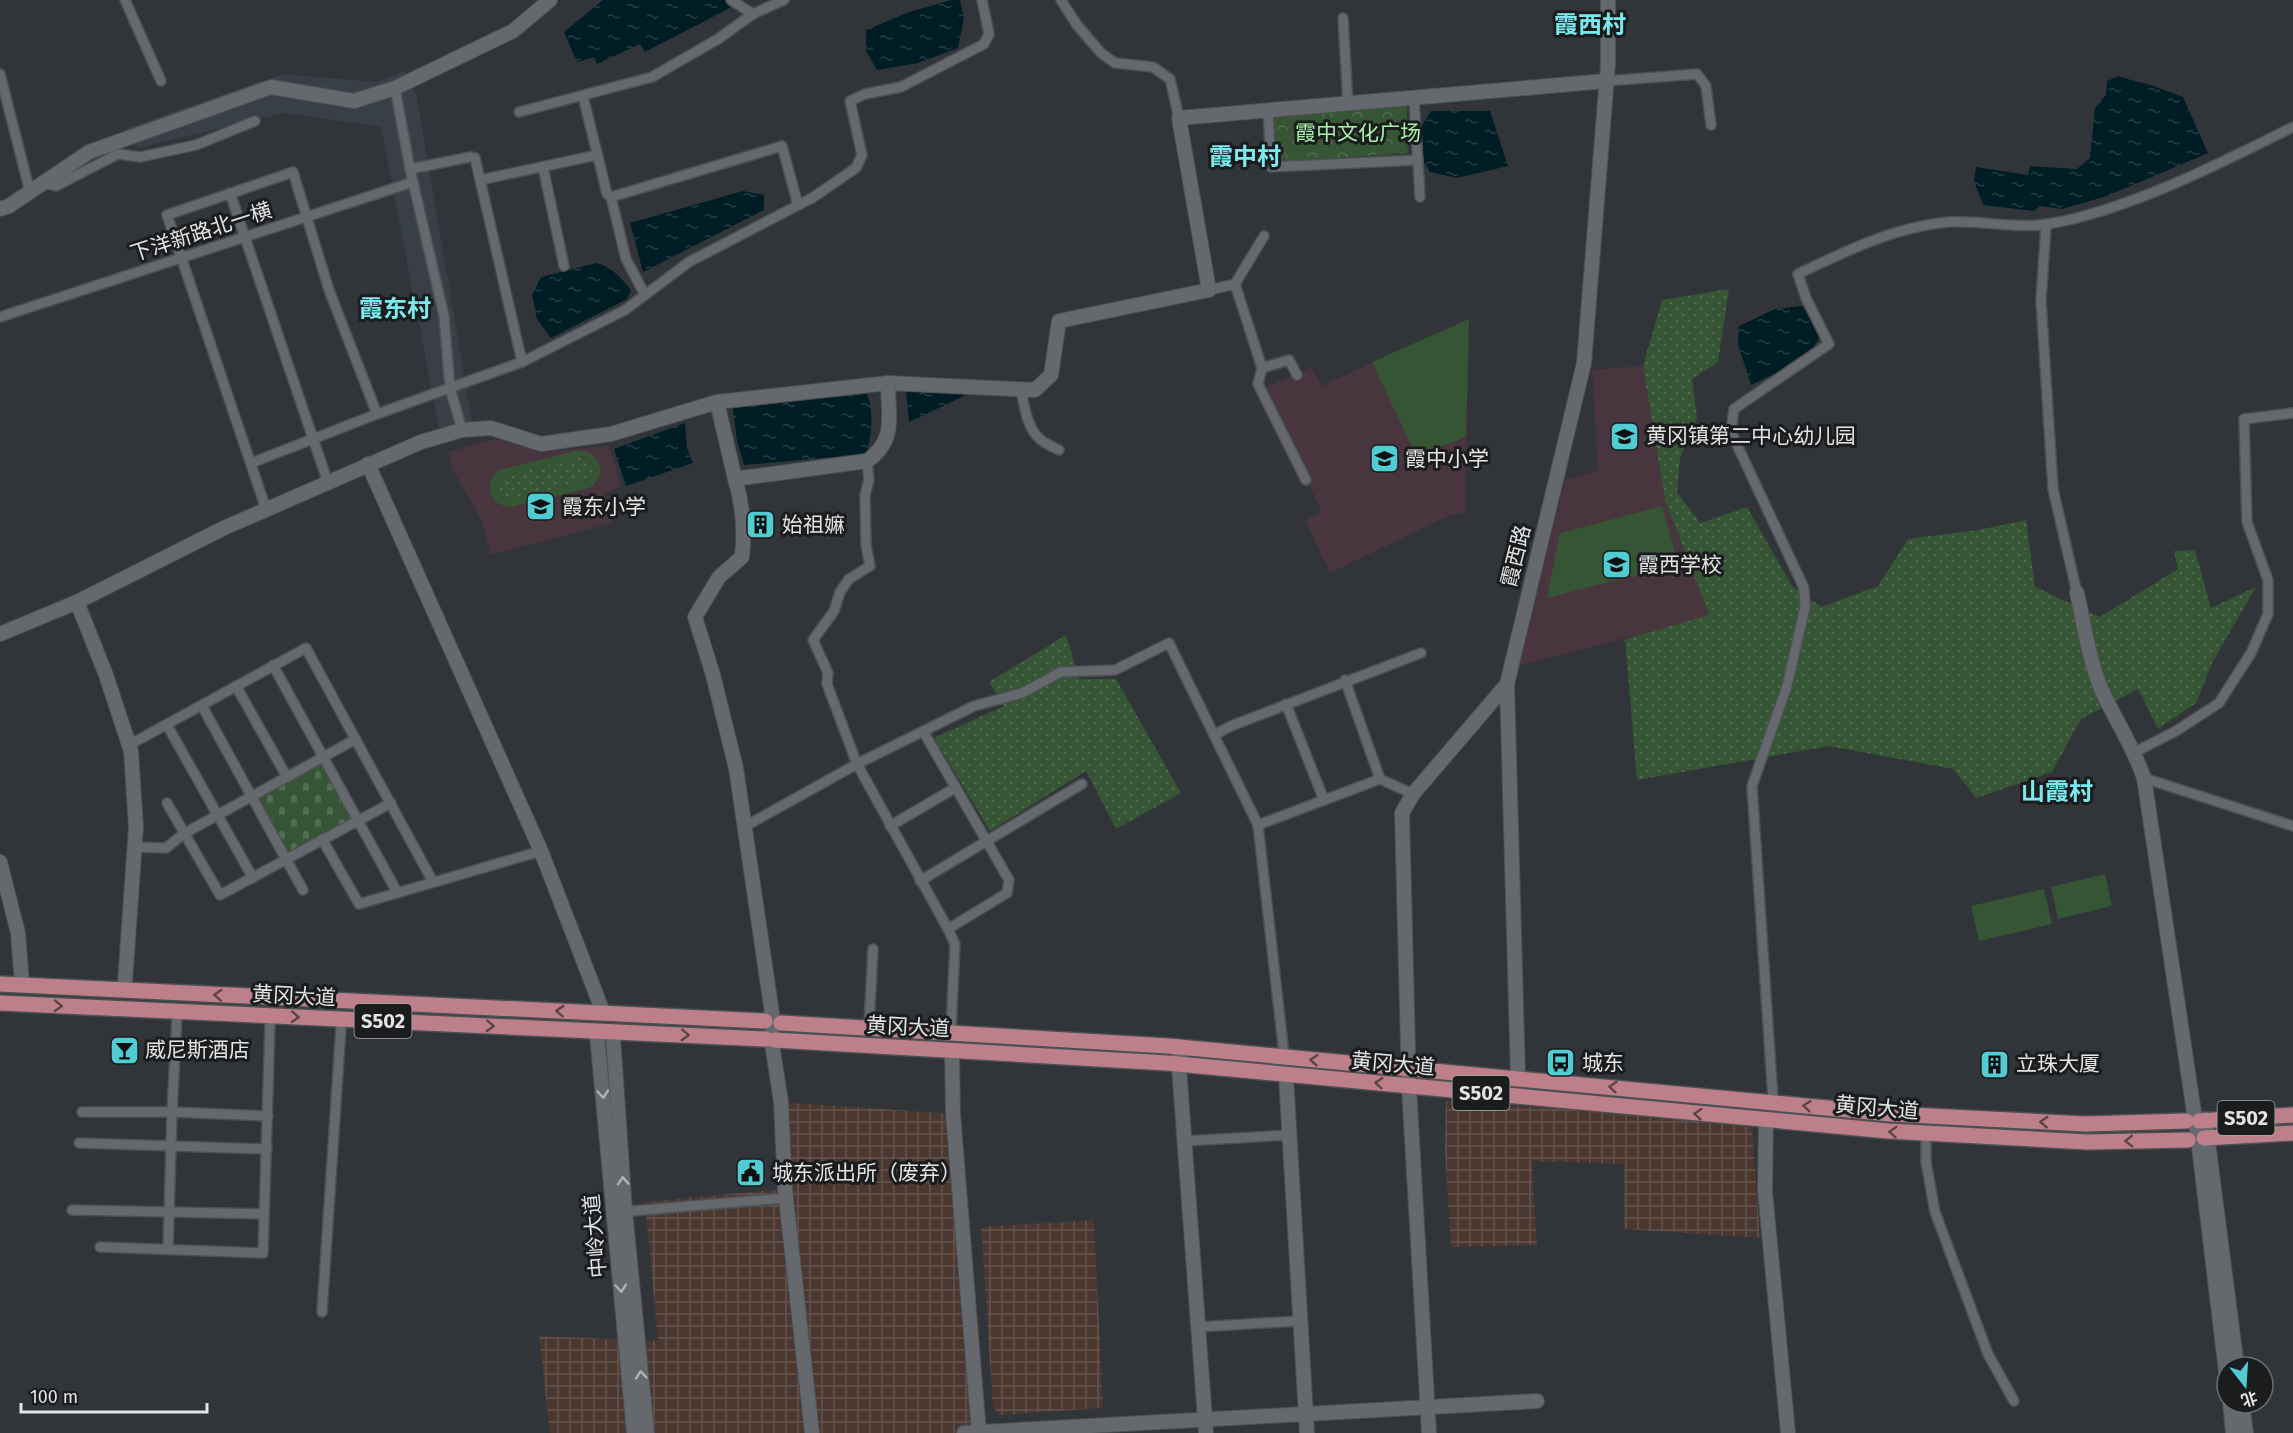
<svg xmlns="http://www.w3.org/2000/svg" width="2293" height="1433" font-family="'Fira Sans','Noto Sans SC',sans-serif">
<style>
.built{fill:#393f48}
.industrial{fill:url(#industrial-grid)}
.education{fill:#48353e}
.grass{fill:url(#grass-dots)}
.cemetery{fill:url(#cemetery-stones)}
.park{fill:url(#park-crowns)}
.garden{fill:#355535;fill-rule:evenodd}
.water{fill:url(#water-ripples)}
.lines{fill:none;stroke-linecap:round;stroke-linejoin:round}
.street-casing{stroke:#4d5053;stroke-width:12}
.secondary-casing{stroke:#4d5053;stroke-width:16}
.primary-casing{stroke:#4d5053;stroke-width:18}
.street{stroke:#65686d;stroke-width:9}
.secondary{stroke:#65686d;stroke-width:14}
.primary{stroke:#bd808b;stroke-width:15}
.oneway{stroke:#5b4449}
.oneway2{stroke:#b0b2b6}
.labels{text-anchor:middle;stroke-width:6;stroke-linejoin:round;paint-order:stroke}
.shield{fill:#1a1c1d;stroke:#a6a8aa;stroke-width:1.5}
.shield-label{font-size:20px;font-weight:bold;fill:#e2e4e6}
.park-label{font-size:21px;fill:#a7f2a8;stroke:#1a1c1d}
.street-label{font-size:21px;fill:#e2e4e6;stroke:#1a1c1d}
.poi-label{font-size:21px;fill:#e2e4e6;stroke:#1a1c1d;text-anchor:start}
.quarter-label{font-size:24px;font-weight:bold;fill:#7ce8ee;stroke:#1a1c1d}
</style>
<defs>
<pattern id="industrial-grid" width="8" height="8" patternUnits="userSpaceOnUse" patternTransform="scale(1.5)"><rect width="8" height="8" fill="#4a3730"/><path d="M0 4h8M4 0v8" fill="none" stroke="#64544e"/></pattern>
<pattern id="grass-dots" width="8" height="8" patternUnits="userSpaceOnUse" patternTransform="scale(1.5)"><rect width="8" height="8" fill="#355535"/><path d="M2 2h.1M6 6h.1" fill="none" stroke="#526d52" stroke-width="1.8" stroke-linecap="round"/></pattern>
<pattern id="cemetery-stones" width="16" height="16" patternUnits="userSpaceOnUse" patternTransform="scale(1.5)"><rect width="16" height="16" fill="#355535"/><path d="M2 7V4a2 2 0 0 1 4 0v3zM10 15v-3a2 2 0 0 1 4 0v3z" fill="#526d52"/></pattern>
<pattern id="park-crowns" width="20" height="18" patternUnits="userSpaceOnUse" patternTransform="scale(1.5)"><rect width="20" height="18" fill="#355535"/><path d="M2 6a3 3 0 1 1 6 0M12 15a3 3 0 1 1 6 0" fill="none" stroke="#526d52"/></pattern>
<pattern id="water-ripples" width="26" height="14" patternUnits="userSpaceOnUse" patternTransform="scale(1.5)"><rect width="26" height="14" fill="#001d25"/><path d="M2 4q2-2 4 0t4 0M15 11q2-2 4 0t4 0" fill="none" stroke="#253e45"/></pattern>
</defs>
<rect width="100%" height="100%" fill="#313438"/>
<!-- built -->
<polygon class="built" points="404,71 417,97 472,422 439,428 381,127 285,113 137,148 127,128 283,74 377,82"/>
<!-- industrial -->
<g class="industrial">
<polygon points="1446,1101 1752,1123 1760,1238 1624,1229 1624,1164 1532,1161 1537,1245 1451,1247 1445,1152"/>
<polygon points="781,1102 953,1114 979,1433 550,1433 539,1336 658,1341 645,1202 784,1189"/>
<polygon points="1094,1220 1103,1408 999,1415 993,1407 981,1227"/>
</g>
<!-- education -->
<g class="education">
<polygon points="1469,319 1465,512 1448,516 1330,573 1305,520 1322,512 1309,485 1313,481 1266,387 1312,367 1321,386"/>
<polygon points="1643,366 1665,500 1709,616 1519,666 1565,480 1598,470 1592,370"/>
<polygon points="494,439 543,452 609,445 621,487 604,494 612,523 491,555 482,521 453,470 448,452"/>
</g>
<!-- grass -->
<g class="grass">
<polygon points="1729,289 1718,362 1692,379 1697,418 1680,458 1677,492 1700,523 1747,507 1792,586 1821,607 1878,586 1908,539 1978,530 2026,520 2035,587 2100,617 2178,569 2174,551 2195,550 2211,608 2256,587 2212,663 2196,703 2158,729 2138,689 2081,719 2052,772 1976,798 1953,769 1829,746 1637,780 1625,639 1709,615 1665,500 1643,366 1662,300"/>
<path d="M580,457l10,4c5,7 4,15 -3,20l-74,19 -9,-1 -6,-6 1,-12 6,-6z"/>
<polygon points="1066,635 1079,679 1116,679 1181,793 1116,829 1086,771 990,831 934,738 1004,706 989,682"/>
</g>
<!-- cemetery -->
<polygon class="cemetery" points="323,757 358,820 286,859 251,797"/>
<!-- park -->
<polygon class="park" points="1407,106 1408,153 1276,162 1272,116"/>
<!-- garden -->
<g class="garden">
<polygon points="1469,319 1466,437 1416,456 1372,362"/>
<path d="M575,451c16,-2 27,8 25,25l-7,10 -7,3 -75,18c-22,-1 -29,-24 -12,-37zM584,457c11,5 12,16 3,24l-74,19 -9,-1 -6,-6 1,-12 6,-6z"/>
<polygon points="1662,506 1678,564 1547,598 1560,533"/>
<polygon points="2105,874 2112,906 2058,919 2051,887"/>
<polygon points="2044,889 2052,924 1979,941 1971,906"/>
</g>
<!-- water -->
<g class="water">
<polygon points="603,0 740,0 726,10 645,52 640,44 597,64 594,57 577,62 564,32"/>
<polygon points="952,0 960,0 964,18 958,48 918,63 877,70 866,51 866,30 909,12"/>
<polygon points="2118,76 2154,86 2183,97 2208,153 2107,196 2062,209 2040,206 2034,211 1983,205 1974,181 1976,167 2028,175 2030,166 2077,169 2090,158 2095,108 2106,95 2107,81"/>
<polygon points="1431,111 1490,111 1508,166 1457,178 1430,172 1421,157 1419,130"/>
<polygon points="743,191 764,195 764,210 643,272 630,223"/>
<path d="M597,263c15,4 24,15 34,27l-4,9 -76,39 -14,-19 -5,-24 9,-18z"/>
<path d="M1802,306l9,11 8,20c-5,20 -50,39 -68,48l-13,-41 1,-18 36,-17z"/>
<polygon points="954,390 966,395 909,422 906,391"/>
<path d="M867,394c7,16 5,43 -1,60l-122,11 -7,-24 -4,-33z"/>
<polygon points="685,423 687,448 693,463 626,486 614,449"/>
</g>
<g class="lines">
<defs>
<g id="street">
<polyline points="125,0 161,81"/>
<polyline points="731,0 753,14"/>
<polyline points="1061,0 1077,25 1101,53 1115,63 1153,67 1170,79 1179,118"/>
<polyline points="1343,18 1348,104"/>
<polyline points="0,74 30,192"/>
<polyline points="1606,81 1697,74 1706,86 1711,125"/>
<polyline points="395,88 410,169 444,316 450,388 462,430"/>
<polyline points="583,96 607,194 611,197 626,259 645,295"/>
<polyline points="1414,98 1420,197"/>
<polyline points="1268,111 1271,167 1418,160"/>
<polyline points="519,112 652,77 718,39 753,14 784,0"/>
<polyline points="543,167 564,266"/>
<polyline points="410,169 470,157 475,158 522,362"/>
<polyline points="480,180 597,155"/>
<polyline points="43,183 56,186 118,154 140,157 196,145 255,121"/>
<polyline points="230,193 328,483"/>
<polyline points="611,197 782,146 798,205"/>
<polyline points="2046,224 2041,301 2053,489 2077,593"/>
<polyline points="1235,284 1264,236"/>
<polyline points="1209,290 1235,284 1262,368 1258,384 1306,480"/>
<polyline points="0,317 413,182"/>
<polyline points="1262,368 1289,360 1297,375"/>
<path d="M1021,389c3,17 6,40 20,51 5,4 12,7 18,10"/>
<polyline points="867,461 869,480 865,495 866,545 870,566 849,579 840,592 834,611 813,640 828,673 827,684 857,764 948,929 955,944 951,1030"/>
<polyline points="251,463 377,414 522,362 625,310 689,262 812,198 856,168 862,155 850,101 865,94 901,87 984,44 989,34 982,0"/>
<polyline points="266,509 167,215 293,172 329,290 377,414"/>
<polyline points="273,665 397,892"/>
<polyline points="1345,680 1380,779"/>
<polyline points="236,686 287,777"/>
<polyline points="1286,704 1324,800"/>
<polyline points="202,706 303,890"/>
<polyline points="167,725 253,878"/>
<polyline points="923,731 1009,880 1007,893 948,929"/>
<polyline points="1214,735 1231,726 1421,653"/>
<polyline points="129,745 306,648 433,882"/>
<polyline points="2135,752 2176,731 2219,703 2251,653 2268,614 2268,580 2247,522 2244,419 2293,413"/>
<polyline points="2144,778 2293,826"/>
<polyline points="167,803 220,895 391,803"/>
<polyline points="1258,825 1380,779 1413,794"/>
<polyline points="890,826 955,788"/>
<polyline points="744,827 857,764 974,706 1022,693 1061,672 1115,670 1169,643 1258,825 1284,1054"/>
<polyline points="322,839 359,904 541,851"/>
<polyline points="134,847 166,848 185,833 356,739"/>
<polyline points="920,881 1082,784"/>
<polyline points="869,1025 873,949"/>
<path d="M1773,1099l-21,-313 35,-100 18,-79 -1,-19 -73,-156 3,-23 95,-65 -23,-46 -8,-24c48,-23 96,-47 150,-52 33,-2 67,7 100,2 79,-13 173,-61 245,-97"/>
<polyline points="82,1112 172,1112 268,1116"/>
<polyline points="1926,1135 1926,1162 1935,1212 1988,1354 2014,1401"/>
<polyline points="1185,1141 1289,1135"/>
<polyline points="79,1143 267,1149"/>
<polyline points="72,1210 264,1214"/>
<polyline points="620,1212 786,1198"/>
<polyline points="100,1247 263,1253 270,1023"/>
<polyline points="168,1249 172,1112 177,1016"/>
<polyline points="322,1312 341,1027"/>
<polyline points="1198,1327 1299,1321"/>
</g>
<g id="secondary">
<polyline points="0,209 9,206 89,152 271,87 354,101 395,88 513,31 550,0"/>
<polyline points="717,402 735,479"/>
<polyline points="368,464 541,851 603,1012"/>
<path d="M2077,593c7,32 12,67 25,98 14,30 31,55 42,87l54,361 29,241"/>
<polyline points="77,602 106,675 131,751 136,827 125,982"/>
<polyline points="0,634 77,602 224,528 421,442 462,430 491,428 541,444 611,434 717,402 888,383 1035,390 1051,375 1059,321 1209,290 1179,118 1606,81"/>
<polyline points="1507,684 1518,1077"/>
<polyline points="0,862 18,933 22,984"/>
<polyline points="597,1035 634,1433"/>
<polyline points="613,1036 625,1211 647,1433"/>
<polyline points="1179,1046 1179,1067 1206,1433"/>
<polyline points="952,1053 953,1114 979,1433"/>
<polyline points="1286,1076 1307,1433"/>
<polyline points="2205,1119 2237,1367"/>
<polyline points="1766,1120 1765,1191 1788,1433"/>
<polyline points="2230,1403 2233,1433"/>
<polyline points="2242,1403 2246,1433"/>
<path d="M812,1433l-27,-244 -4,-87 -9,-58 1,-24 -37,-252 -23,-93 -18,-58 24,-40 23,-20c3,-27 1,-52 -7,-78l132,-18c30,-21 21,-45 21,-78"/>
<polyline points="964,1433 1537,1401"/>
<polyline points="1429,1433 1409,1087 1402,813 1413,794 1507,684 1584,363 1608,64 1608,0"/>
</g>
<g id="primary">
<polyline points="0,984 765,1021"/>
<polyline points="0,1003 766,1039"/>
<polyline points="781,1023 1168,1046 1891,1114 2085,1124 2186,1121"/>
<polyline points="774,1040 1167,1063 1888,1131 2087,1142 2188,1140"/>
<polyline points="2199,1121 2293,1115"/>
<polyline points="2204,1138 2293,1133"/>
</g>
</defs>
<!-- street casing -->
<use href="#street" class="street-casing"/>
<!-- secondary casing -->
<use href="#secondary" class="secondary-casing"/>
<!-- primary casing -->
<use href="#primary" class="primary-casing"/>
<!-- street -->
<use href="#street" class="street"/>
<!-- secondary -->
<use href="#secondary" class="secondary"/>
<!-- primary -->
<use href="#primary" class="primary"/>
</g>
<!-- one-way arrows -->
<defs><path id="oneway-chevron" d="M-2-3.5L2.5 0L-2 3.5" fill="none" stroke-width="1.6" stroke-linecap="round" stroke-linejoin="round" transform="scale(1.5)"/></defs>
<g class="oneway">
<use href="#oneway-chevron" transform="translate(218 995) rotate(-177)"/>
<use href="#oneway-chevron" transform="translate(58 1006) rotate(3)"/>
<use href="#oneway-chevron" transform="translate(560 1011) rotate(-177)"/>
<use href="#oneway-chevron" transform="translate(295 1017) rotate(3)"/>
<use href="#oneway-chevron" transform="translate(490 1026) rotate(3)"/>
<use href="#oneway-chevron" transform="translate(685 1035) rotate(3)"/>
<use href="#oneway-chevron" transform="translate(1314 1060) rotate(-175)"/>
<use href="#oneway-chevron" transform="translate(1379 1083) rotate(-175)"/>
<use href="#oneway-chevron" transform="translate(1613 1087) rotate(-175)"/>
<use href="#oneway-chevron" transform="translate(1807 1106) rotate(-175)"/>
<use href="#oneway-chevron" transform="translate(1698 1114) rotate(-175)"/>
<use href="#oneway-chevron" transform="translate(2044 1122) rotate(-177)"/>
<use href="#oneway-chevron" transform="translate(1893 1132) rotate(-176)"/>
<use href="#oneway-chevron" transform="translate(2129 1141) rotate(179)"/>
</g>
<g class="oneway2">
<use href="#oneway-chevron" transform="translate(603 1094) rotate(85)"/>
<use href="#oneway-chevron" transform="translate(623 1181) rotate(-94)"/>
<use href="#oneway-chevron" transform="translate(621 1288) rotate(85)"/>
<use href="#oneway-chevron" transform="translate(641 1375) rotate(-95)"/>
</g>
<!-- icons -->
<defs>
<symbol id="school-square" viewBox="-11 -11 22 22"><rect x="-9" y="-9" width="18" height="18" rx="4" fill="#51ccd3" stroke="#1a1c1d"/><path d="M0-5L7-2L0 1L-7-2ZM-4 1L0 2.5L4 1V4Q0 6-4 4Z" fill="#111"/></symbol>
<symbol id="building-square" viewBox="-11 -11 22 22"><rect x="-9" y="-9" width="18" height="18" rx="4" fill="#51ccd3" stroke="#1a1c1d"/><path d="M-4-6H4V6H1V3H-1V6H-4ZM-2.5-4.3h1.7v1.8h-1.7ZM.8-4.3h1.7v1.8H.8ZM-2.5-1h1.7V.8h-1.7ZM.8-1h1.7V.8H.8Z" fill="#111"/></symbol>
<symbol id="bar-square" viewBox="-11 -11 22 22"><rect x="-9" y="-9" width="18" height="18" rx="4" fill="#51ccd3" stroke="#1a1c1d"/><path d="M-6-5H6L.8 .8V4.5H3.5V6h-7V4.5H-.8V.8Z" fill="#111"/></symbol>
<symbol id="bus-square" viewBox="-11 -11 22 22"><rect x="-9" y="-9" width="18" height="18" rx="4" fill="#51ccd3" stroke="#1a1c1d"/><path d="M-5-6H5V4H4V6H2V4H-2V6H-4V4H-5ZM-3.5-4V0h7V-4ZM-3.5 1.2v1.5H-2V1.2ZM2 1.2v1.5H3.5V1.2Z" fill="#111"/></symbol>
<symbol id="civic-square" viewBox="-11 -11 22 22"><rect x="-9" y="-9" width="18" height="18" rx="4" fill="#51ccd3" stroke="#1a1c1d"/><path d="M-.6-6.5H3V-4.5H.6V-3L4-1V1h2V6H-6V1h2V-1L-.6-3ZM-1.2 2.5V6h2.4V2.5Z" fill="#111"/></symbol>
</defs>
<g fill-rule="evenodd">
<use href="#school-square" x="1608" y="420" width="33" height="33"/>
<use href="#school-square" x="1368" y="442" width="33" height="33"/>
<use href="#school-square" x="524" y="490" width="33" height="33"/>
<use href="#building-square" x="744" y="508" width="33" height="33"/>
<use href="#school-square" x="1600" y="548" width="33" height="33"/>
<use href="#bar-square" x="108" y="1034" width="33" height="33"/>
<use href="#bus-square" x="1544" y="1046" width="33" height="33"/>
<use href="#building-square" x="1978" y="1048" width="33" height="33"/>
<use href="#civic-square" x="734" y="1156" width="33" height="33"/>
</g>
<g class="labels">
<!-- shield labels -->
<g class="shield">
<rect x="354.5" y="1004" width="57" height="34" rx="4.5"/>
<rect x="1452.5" y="1076" width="57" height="34" rx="4.5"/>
<rect x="2217.5" y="1101" width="57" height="34" rx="4.5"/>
</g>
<g class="shield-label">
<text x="383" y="1028">S502</text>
<text x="1481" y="1100">S502</text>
<text x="2246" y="1125">S502</text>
</g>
<!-- park labels -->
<g class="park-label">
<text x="1358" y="140">霞中文化广场</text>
</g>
<!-- street labels -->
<g class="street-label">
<text transform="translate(201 232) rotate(-18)" y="7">下洋新路北一横</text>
<text transform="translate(1516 556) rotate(-76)" y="7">霞西路</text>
<text transform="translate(294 996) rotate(3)" y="7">黄冈大道</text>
<text transform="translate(908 1027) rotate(3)" y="7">黄冈大道</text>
<text transform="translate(1393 1064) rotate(5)" y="7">黄冈大道</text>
<text transform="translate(1877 1108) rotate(5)" y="7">黄冈大道</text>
<text transform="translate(595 1236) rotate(-95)" y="7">中岭大道</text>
</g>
<!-- poi labels -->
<g class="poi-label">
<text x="1646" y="443">黄冈镇第二中心幼儿园</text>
<text x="1405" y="466">霞中小学</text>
<text x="562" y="514">霞东小学</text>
<text x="782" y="532">始祖嫲</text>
<text x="1638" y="572">霞西学校</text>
<text x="145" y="1057">威尼斯酒店</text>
<text x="1582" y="1070">城东</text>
<text x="2016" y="1071">立珠大厦</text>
<text x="772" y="1180">城东派出所（废弃）</text>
</g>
<!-- quarter labels -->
<g class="quarter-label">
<text x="1590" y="33">霞西村</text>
<text x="1245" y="165">霞中村</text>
<text x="395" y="317">霞东村</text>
<text x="2057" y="800">山霞村</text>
</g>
</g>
<!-- north arrow -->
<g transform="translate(2245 1385) rotate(163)"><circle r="28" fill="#1a1c1d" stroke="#6a6c6d" stroke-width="1.5"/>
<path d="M0-4.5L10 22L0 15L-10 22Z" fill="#51ccd3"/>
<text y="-9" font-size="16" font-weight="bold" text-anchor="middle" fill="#e2e4e6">北</text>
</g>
<!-- scale -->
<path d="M21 1403v9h186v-9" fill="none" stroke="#e2e4e6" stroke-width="3"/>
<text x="30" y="1403" font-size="18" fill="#e2e4e6" stroke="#1a1c1d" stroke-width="4.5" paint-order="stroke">100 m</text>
</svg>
